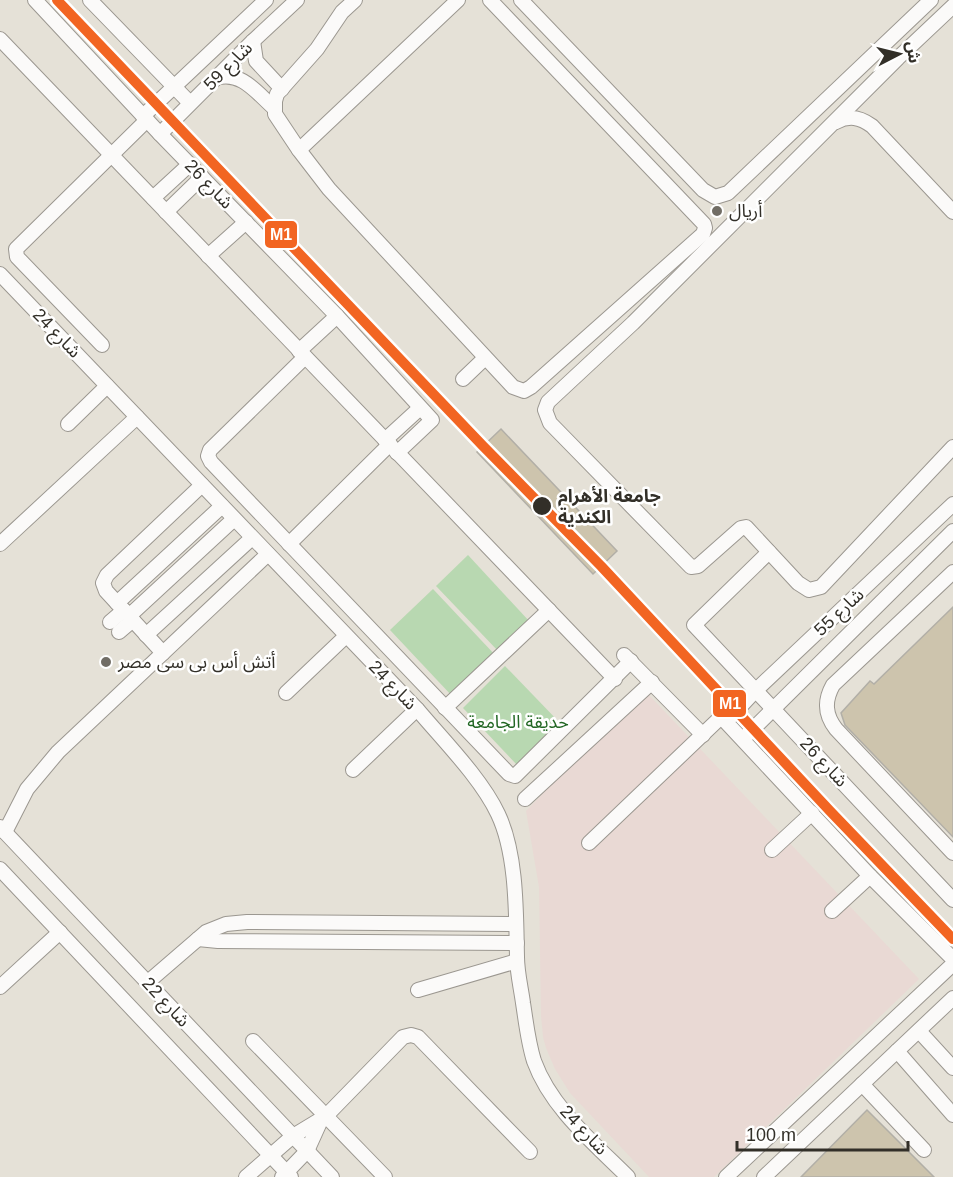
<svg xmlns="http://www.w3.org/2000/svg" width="953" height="1177" font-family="Arial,'Noto Sans Arabic',sans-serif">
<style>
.education{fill:#e9d9d4}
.green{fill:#b8d8b1}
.building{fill:#cdc4ad;stroke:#b2afa7;stroke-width:1.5}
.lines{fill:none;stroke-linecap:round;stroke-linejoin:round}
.minor-casing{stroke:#9b9790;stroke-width:16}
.minor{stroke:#fbfaf9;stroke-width:14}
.metro-1-casing{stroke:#fff;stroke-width:15}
.metro-1{stroke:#f26522;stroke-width:10}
.poi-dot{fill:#716d65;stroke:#fff;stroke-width:2}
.stop-dot{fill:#322f28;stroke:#fff;stroke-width:2}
.labels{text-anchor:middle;stroke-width:5;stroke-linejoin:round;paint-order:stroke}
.street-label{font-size:18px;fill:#322f28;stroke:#fff}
.poi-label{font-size:18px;fill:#322f28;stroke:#fff;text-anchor:start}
.stop-label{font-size:18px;font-weight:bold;fill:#322f28;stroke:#fff;text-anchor:start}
.park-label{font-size:18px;fill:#226724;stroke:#fff}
.line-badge{stroke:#fff;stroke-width:2}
.badge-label{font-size:16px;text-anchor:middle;font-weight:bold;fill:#fff}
</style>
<rect width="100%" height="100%" fill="#e5e1d7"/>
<!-- education -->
<polygon class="education" points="647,693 919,979 714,1177 649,1177 570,1093 555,1069 546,1048 543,1037 541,1016 539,887 526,811 589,746"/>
<!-- green -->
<g class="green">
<polygon points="468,555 530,622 499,652 436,586"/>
<polygon points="433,589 496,656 453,697 390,630"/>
<polygon points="505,666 560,723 518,766 463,708"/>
</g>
<!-- building -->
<g class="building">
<polygon points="501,429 617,551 593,574 477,452"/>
<polygon points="953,607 953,837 845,725 841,713 870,681 874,684"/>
<polygon points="867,1110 934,1177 801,1177"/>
</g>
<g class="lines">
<defs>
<g id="minor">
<polyline points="35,0 160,134 337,316 432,420 397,453"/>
<polyline points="90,0 190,103"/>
<polyline points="355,0 342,12 317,49 277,94 275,101 275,114 299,150 329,189 513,387 524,391 531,387 703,234 705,228 704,224 490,0"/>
<polyline points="521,0 703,190 715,197 728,193 931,0"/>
<polyline points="953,6 898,58 633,323 548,402 545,410 550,423 691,567 698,566 741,528 746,527 798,583 809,590 821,587 953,447"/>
<polyline points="0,39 615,679"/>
<polyline points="253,41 256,61 282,89"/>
<path d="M216,78c25,-8 41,15 58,30"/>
<polyline points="143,116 266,0"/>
<path d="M836,122c13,-7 24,-5 36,4l81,86"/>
<polyline points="160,134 253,41 297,0"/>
<polyline points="299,150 458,0"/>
<polyline points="153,198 190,164"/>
<polyline points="166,212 202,177"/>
<polyline points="208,256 246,222"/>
<path d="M0,274l417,435c26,31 64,69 81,105 19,40 18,99 19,143 0,15 4,31 6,46 3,19 5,39 11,58 17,47 60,82 94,116"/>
<polyline points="102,345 17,257 16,249 147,120"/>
<polyline points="299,351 337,316"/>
<polyline points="305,357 210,450 208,456 211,462 509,774 515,776 518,773 631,661"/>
<polyline points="463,379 485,358"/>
<polyline points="68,424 107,386"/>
<polyline points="385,440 420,408"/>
<polyline points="953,504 755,691 726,722 870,876 953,959"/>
<polyline points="0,544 137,417"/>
<polyline points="289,544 390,444"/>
<polyline points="769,552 694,625 953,900"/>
<path d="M953,572l-120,113c-9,16 -8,30 3,44l117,124"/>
<polyline points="117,603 222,506"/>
<polyline points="129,616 234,519"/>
<polyline points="110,622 124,610"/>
<polyline points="119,632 133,620"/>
<polyline points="146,635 252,538"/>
<polyline points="163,653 106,591 103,583 107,575 202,485"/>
<polyline points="624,655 703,735"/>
<polyline points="286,693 346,636"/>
<polyline points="445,708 549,610"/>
<polyline points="743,739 953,531"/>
<polyline points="353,770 417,709"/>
<polyline points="525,799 652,682"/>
<polyline points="0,827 332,1177"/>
<polyline points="5,832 27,789 58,752 268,554"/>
<polyline points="589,843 721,717"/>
<polyline points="772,850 812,813"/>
<polyline points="0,869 291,1177"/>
<polyline points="832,911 870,876"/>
<polyline points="198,939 218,941 517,943"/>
<polyline points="148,982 206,932 226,924 247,922 516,924"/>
<polyline points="0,987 60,932"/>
<polyline points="418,990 517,961"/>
<polyline points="919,1031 953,1068"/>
<polyline points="253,1041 385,1177"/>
<polyline points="897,1051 953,1115"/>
<polyline points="862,1084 924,1150"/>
<polyline points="246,1177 293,1136 326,1116 403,1037 411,1035 418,1037 530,1152"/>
<polyline points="282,1177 307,1151 321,1120"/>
<polyline points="726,1177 953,964"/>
<polyline points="764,1177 953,998"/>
</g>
</defs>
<!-- minor casing -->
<use href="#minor" class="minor-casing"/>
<!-- minor -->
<use href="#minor" class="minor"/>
<defs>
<polyline id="metro-1" points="57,0 483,446 601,566 830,811 953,939"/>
</defs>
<!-- metro-1 casing -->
<use href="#metro-1" class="metro-1-casing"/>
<!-- metro-1 -->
<use href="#metro-1" class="metro-1"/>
</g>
<!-- markers -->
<g class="poi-dot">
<circle cx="717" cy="211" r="6"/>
<circle cx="106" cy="662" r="6"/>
</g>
<circle class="stop-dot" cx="542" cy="506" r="10"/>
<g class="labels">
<!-- street labels -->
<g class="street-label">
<text transform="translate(228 66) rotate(-45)" y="6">شارع 59</text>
<text transform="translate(209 184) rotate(46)" y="6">شارع 26</text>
<text transform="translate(57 333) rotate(46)" y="6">شارع 24</text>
<text transform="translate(839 612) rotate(-43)" y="6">شارع 55</text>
<text transform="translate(393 685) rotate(46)" y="6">شارع 24</text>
<text transform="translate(824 762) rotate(47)" y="6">شارع 26</text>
<text transform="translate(166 1002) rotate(47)" y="6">شارع 22</text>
<text transform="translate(584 1130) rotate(47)" y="6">شارع 24</text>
</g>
<!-- poi labels -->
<g class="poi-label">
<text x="729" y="217">أريال</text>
<text x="118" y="668">أتش أس بى سى مصر</text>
</g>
<!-- stop labels -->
<g class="stop-label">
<text x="558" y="502">جامعة الأهرام<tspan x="558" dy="21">الكندية</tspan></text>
</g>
<!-- park labels -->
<g class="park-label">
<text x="518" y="728">حديقة الجامعة</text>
</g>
</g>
<g class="line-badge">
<rect x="264" y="220" width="34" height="29" rx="6" fill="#f26522"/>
<rect x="712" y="689" width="35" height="29" rx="6" fill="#f26522"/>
</g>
<g class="badge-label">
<text x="281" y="240">M1</text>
<text x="730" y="709">M1</text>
</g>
<!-- north arrow -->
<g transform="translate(899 54) rotate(83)" stroke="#ffffff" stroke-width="4.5" paint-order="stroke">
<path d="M0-4.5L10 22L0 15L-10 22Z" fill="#322f28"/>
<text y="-9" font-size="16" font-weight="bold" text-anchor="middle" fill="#322f28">ش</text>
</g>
<!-- scale -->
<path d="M737 1141v9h171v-9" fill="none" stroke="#322f28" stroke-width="3"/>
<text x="746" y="1141" font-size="18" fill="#322f28" stroke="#ffffff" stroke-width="4.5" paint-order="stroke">100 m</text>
</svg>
